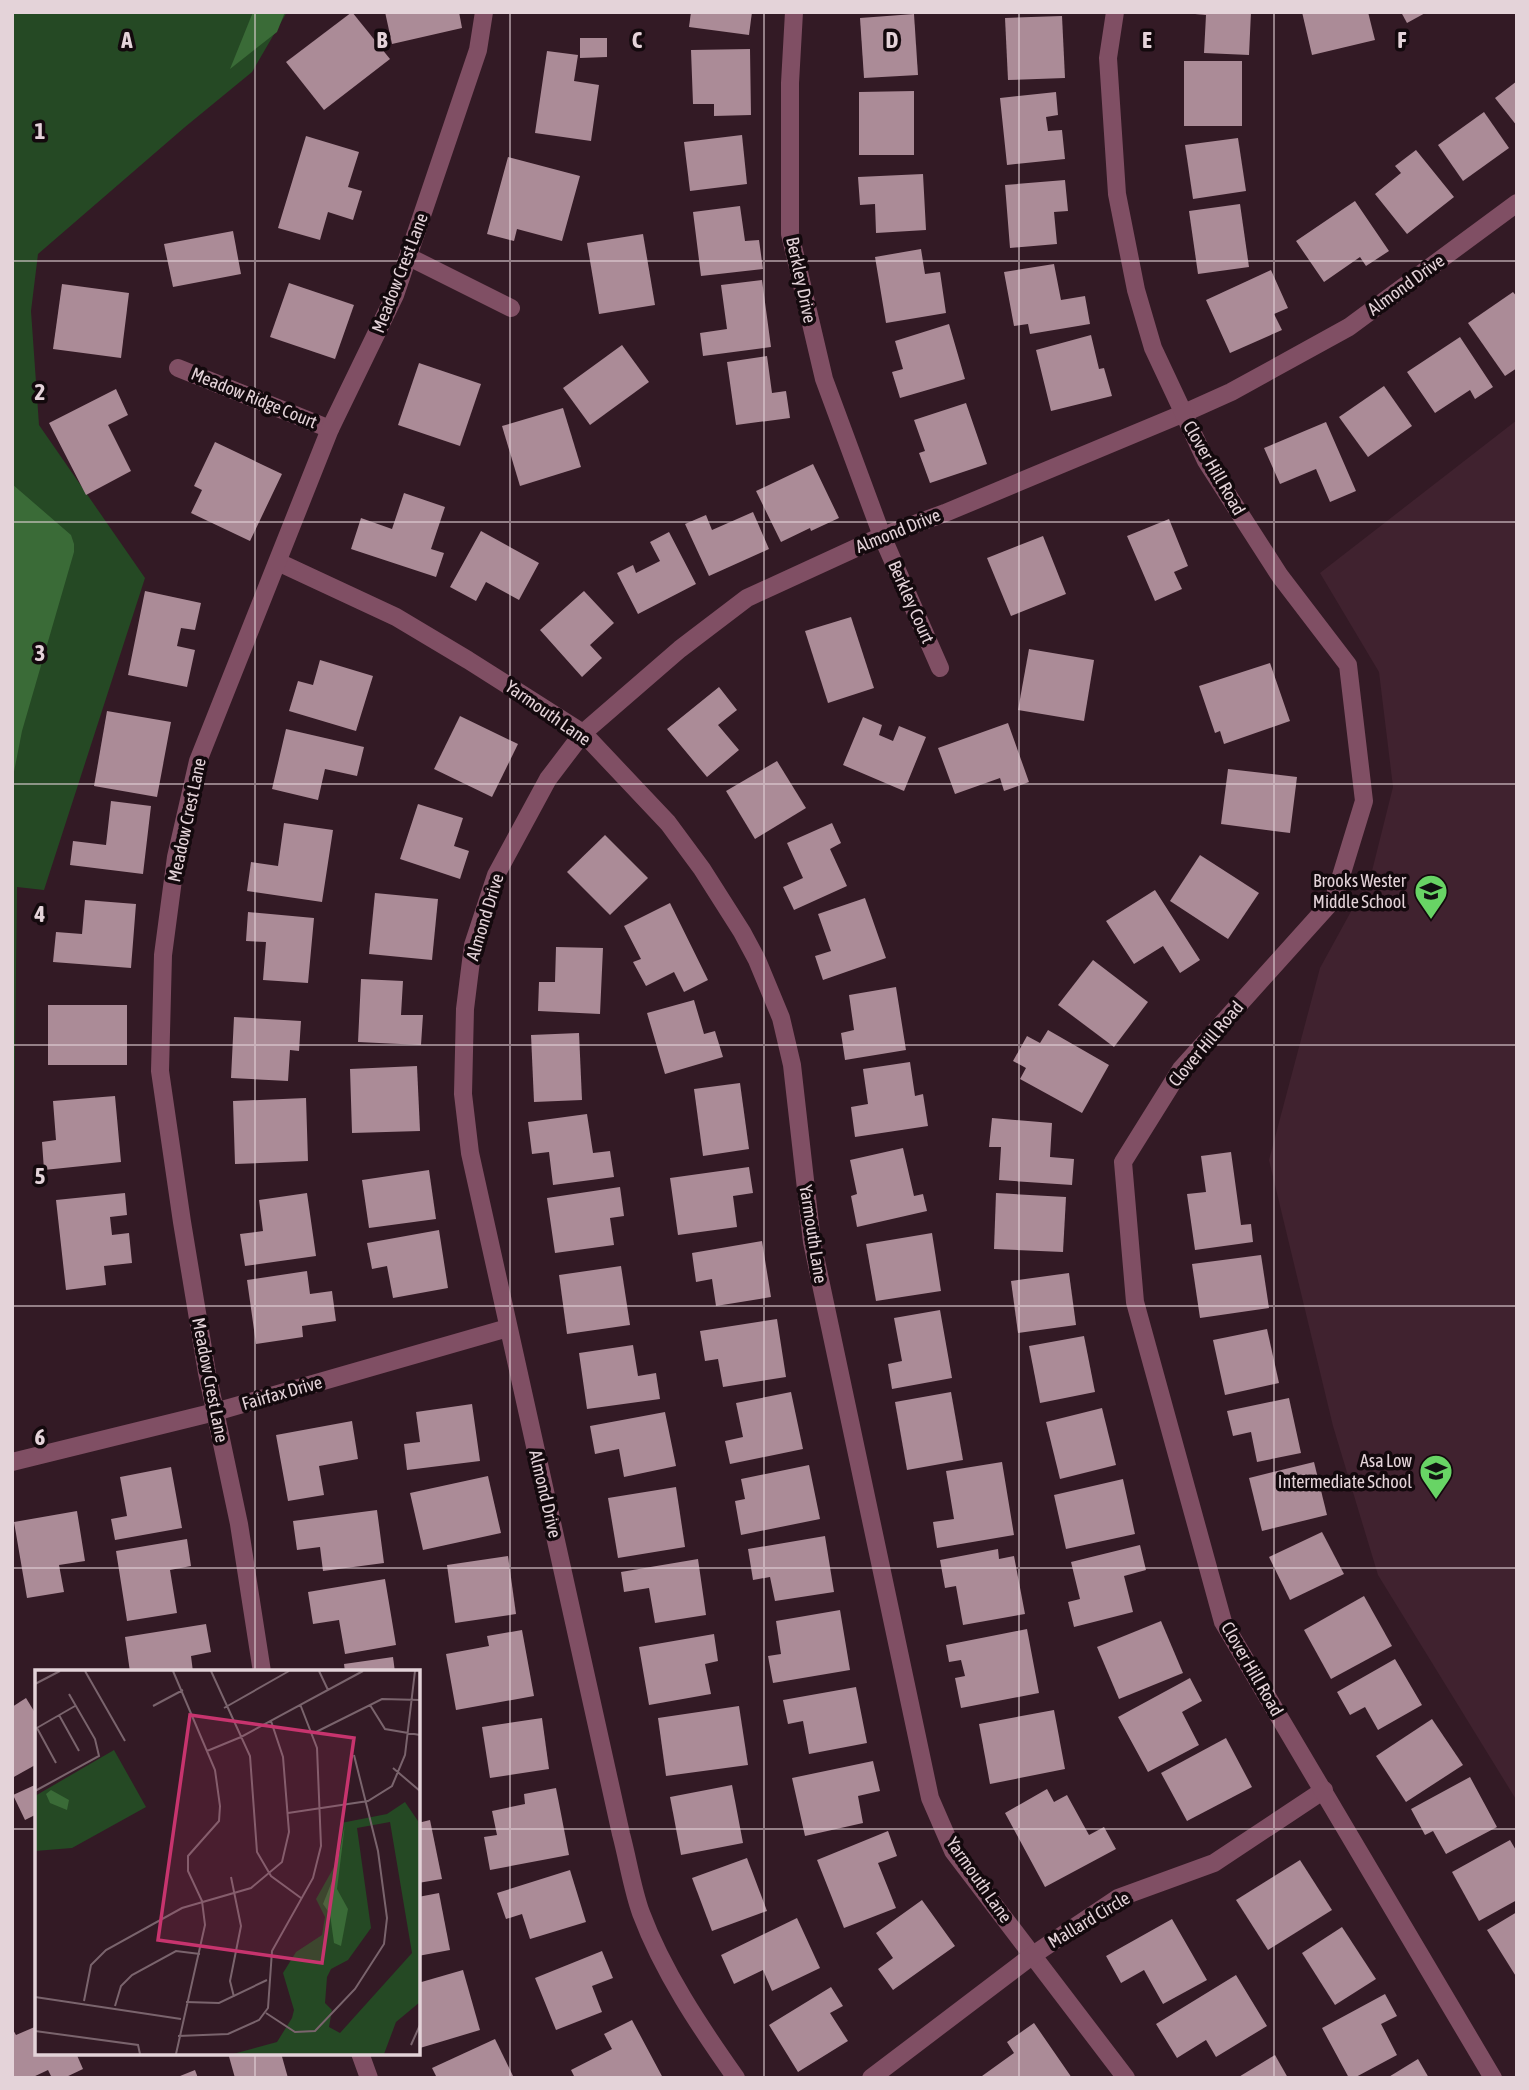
<svg xmlns="http://www.w3.org/2000/svg" width="1529" height="2090" font-family="'Asap Condensed',sans-serif">
<style>
.built{fill:#40222f}
.green{fill:#254924}
.water{fill:#3a6b37}
.building{fill:#ab8b97}
.lines{fill:none;stroke-linecap:round;stroke-linejoin:round}
.minor{stroke:#804f64;stroke-width:18}
.tertiary{stroke:#804f64;stroke-width:18}
.grid{fill:none;stroke:#e4d3d9;stroke-width:2;stroke-opacity:0.55}
.labels{text-anchor:middle;stroke-width:7;stroke-linejoin:round;paint-order:stroke}
.street-label{font-size:18px;fill:#e4d3d9;stroke:#13090d}
.poi-label{font-size:18px;fill:#e4d3d9;stroke:#13090d;text-anchor:end}
.inset-road{fill:none;stroke:#7a646d;stroke-width:2}
.view{fill:#c7346e;fill-opacity:0.15;stroke:#c7346e;stroke-width:3.5}
.inset-edge{fill:none;stroke:#e4d3d9;stroke-width:3.5}
.grid-label{font-size:23px;text-anchor:middle;font-weight:bold;fill:#e4d3d9;stroke:#13090d;stroke-width:7;stroke-linejoin:round;paint-order:stroke}
</style>
<rect width="100%" height="100%" fill="#331a25"/>
<!-- built -->
<polygon class="built" points="1517,420 1517,1801 1378,1575 1333,1426 1269,1160 1320,968 1371,875 1393,787 1379,672 1320,573"/>
<!-- green -->
<polygon class="green" points="12,12 287,12 252,72 185,127 38,254 31,311 39,425 145,578 44,890 17,887 12,1300"/>
<!-- water -->
<g class="water">
<polygon points="253,12 285,12 277,32 230,69"/>
<polygon points="12,484 71,535 74,544 74,552 22,731 12,782"/>
</g>
<!-- building -->
<g class="building">
<polygon points="352,12 390,59 324,110 286,62"/>
<polygon points="385,12 459,12 462,28 392,44"/>
<polygon points="691,12 752,12 749,35 689,27"/>
<polygon points="1195,12 1251,12 1249,55 1204,53 1206,15 1195,14"/>
<polygon points="1302,12 1368,12 1375,40 1312,55"/>
<polygon points="1401,12 1427,12 1407,23"/>
<polygon points="914,14 918,75 864,78 860,18"/>
<polygon points="1062,16 1065,78 1008,80 1005,18"/>
<polygon points="580,38 607,38 607,57 580,58"/>
<polygon points="750,49 751,115 714,116 714,104 693,104 691,50"/>
<polygon points="547,51 578,55 574,81 599,85 591,141 535,133"/>
<rect x="1184" y="61" width="58" height="65"/>
<polygon points="1517,81 1517,126 1495,98"/>
<polygon points="914,91 914,155 859,155 859,92"/>
<polygon points="1056,92 1058,115 1046,117 1048,131 1062,130 1065,159 1007,165 1000,98"/>
<polygon points="1484,112 1509,148 1463,181 1438,145"/>
<polygon points="742,135 747,184 690,191 684,142"/>
<polygon points="306,136 359,152 348,187 362,191 353,220 328,212 320,240 278,228"/>
<polygon points="1238,138 1246,191 1193,199 1185,145"/>
<polygon points="1416,150 1454,197 1407,234 1375,194 1401,173 1395,166"/>
<polygon points="508,157 580,176 562,241 517,229 514,241 487,234"/>
<polygon points="923,174 926,230 876,233 875,204 860,205 858,177"/>
<polygon points="1065,180 1068,211 1054,212 1057,244 1010,248 1005,185"/>
<polygon points="1355,201 1389,251 1366,266 1360,257 1324,282 1296,241"/>
<polygon points="1240,204 1249,267 1198,274 1189,211"/>
<polygon points="740,206 745,241 759,240 763,269 701,276 693,212"/>
<polygon points="233,231 241,274 173,287 164,244"/>
<polygon points="643,234 655,305 599,314 587,243"/>
<polygon points="921,249 925,274 940,272 946,313 886,323 875,257"/>
<polygon points="1054,264 1061,300 1085,296 1090,324 1030,334 1028,324 1014,326 1004,272"/>
<polygon points="1271,270 1288,308 1274,314 1282,330 1230,353 1206,300"/>
<polygon points="762,280 771,347 703,356 700,333 727,329 721,285"/>
<polygon points="289,283 354,305 335,359 270,337"/>
<polygon points="62,284 129,293 121,358 53,349"/>
<polygon points="1513,292 1517,297 1517,368 1505,376 1468,323"/>
<polygon points="949,324 965,379 900,398 892,372 903,369 895,341"/>
<polygon points="1091,335 1099,369 1104,368 1112,396 1051,411 1036,350"/>
<polygon points="1460,337 1493,387 1475,399 1470,390 1435,413 1407,372"/>
<polygon points="622,345 649,382 590,425 563,388"/>
<polygon points="767,356 772,393 786,391 790,418 736,425 727,362"/>
<polygon points="419,363 481,384 460,446 398,425"/>
<polygon points="1384,386 1412,426 1368,457 1339,417"/>
<polygon points="116,389 128,415 108,425 131,471 86,495 49,423"/>
<polygon points="966,403 987,464 930,483 919,453 925,451 914,420"/>
<polygon points="563,408 581,467 520,486 502,426"/>
<polygon points="1326,422 1356,491 1330,502 1316,469 1280,484 1264,448"/>
<polygon points="215,442 282,474 250,541 191,513 202,490 194,486"/>
<polygon points="813,464 839,518 811,531 810,528 781,542 756,491"/>
<polygon points="404,493 445,507 431,549 444,553 436,577 351,549 361,518 392,529"/>
<polygon points="753,512 769,549 709,576 685,524 706,515 712,530"/>
<polygon points="1169,519 1188,566 1174,572 1182,589 1155,601 1127,536"/>
<polygon points="481,531 539,563 519,600 486,582 476,601 450,587"/>
<polygon points="669,532 696,584 638,614 617,573 633,565 636,573 660,561 650,542"/>
<polygon points="1043,536 1066,594 1011,616 987,558"/>
<polygon points="145,591 201,603 195,630 181,628 177,646 195,650 187,687 128,675"/>
<polygon points="584,591 614,623 590,645 602,658 582,677 540,630"/>
<polygon points="851,617 874,688 828,703 805,631"/>
<polygon points="1029,649 1094,660 1084,721 1018,710"/>
<polygon points="320,660 373,676 356,731 289,711 298,681 313,685"/>
<polygon points="1270,663 1290,721 1224,744 1220,731 1215,733 1199,686"/>
<polygon points="719,687 737,710 718,725 739,750 707,777 667,729"/>
<polygon points="107,711 171,722 157,797 94,786"/>
<polygon points="460,716 518,744 492,797 434,769"/>
<polygon points="863,717 882,725 879,735 893,741 899,726 926,737 904,791 843,765"/>
<polygon points="1008,723 1029,782 1004,791 1000,778 955,794 938,748"/>
<polygon points="286,729 364,747 357,776 325,769 318,800 272,789"/>
<polygon points="777,761 806,808 755,839 726,791"/>
<polygon points="1228,769 1297,777 1290,833 1221,824"/>
<polygon points="111,801 151,806 143,874 70,865 73,841 106,845"/>
<polygon points="418,804 463,818 454,846 469,851 460,879 400,859"/>
<polygon points="284,823 333,830 322,902 247,891 251,862 278,866"/>
<polygon points="832,823 841,843 830,849 847,886 794,910 783,887 803,878 787,843"/>
<polygon points="605,835 648,878 610,915 567,872"/>
<polygon points="1200,855 1259,893 1228,939 1170,901"/>
<polygon points="1155,890 1200,960 1180,973 1163,946 1134,964 1106,921"/>
<polygon points="375,893 438,899 432,960 369,954"/>
<polygon points="865,898 886,958 823,980 815,956 831,951 818,914"/>
<polygon points="85,900 136,904 131,968 53,962 56,932 82,934"/>
<polygon points="670,903 708,980 684,992 674,972 646,986 633,962 641,959 624,926"/>
<polygon points="248,912 314,918 308,983 263,980 266,942 246,941"/>
<polygon points="556,947 603,948 600,1014 538,1011 539,982 555,982"/>
<polygon points="1093,960 1148,1002 1114,1047 1058,1005"/>
<polygon points="361,979 403,981 401,1015 423,1015 421,1045 358,1042"/>
<polygon points="896,987 906,1050 845,1060 841,1033 854,1030 849,995"/>
<polygon points="694,1000 704,1034 715,1031 723,1057 665,1074 647,1013"/>
<rect x="48" y="1005" width="79" height="60"/>
<polygon points="234,1017 301,1021 299,1051 290,1050 288,1081 231,1078"/>
<polygon points="1048,1030 1109,1065 1082,1113 1020,1079 1026,1068 1013,1061 1027,1036 1040,1043"/>
<polygon points="579,1033 582,1100 534,1102 531,1035"/>
<polygon points="910,1062 915,1096 923,1094 928,1126 855,1137 851,1107 868,1104 863,1069"/>
<polygon points="417,1066 420,1131 352,1133 350,1069"/>
<polygon points="740,1083 749,1149 703,1156 694,1089"/>
<polygon points="115,1096 121,1162 44,1170 42,1142 56,1140 53,1101"/>
<polygon points="306,1098 308,1161 235,1164 233,1101"/>
<polygon points="587,1114 593,1153 610,1151 614,1177 553,1185 549,1152 532,1154 528,1122"/>
<polygon points="992,1118 1052,1123 1050,1157 1074,1159 1072,1185 999,1180 1001,1147 989,1147"/>
<polygon points="903,1148 914,1196 923,1194 927,1211 857,1227 851,1196 857,1194 850,1160"/>
<polygon points="1231,1152 1241,1225 1251,1224 1253,1242 1195,1250 1187,1194 1206,1192 1201,1156"/>
<polygon points="749,1167 753,1193 733,1196 737,1227 678,1235 670,1178"/>
<polygon points="429,1170 436,1219 369,1228 362,1180"/>
<polygon points="620,1187 624,1216 610,1218 614,1245 555,1253 547,1198"/>
<polygon points="125,1193 127,1215 110,1217 112,1235 129,1233 132,1263 104,1266 106,1285 66,1290 56,1200"/>
<polygon points="307,1193 316,1256 245,1266 240,1234 263,1231 259,1200"/>
<polygon points="996,1193 1066,1197 1063,1252 994,1249"/>
<polygon points="439,1230 448,1288 393,1298 387,1266 372,1269 367,1243"/>
<polygon points="932,1233 941,1291 876,1301 866,1244"/>
<polygon points="762,1241 771,1297 716,1306 712,1279 696,1282 692,1253"/>
<polygon points="1261,1255 1269,1308 1200,1318 1192,1264"/>
<polygon points="621,1266 630,1325 567,1334 559,1275"/>
<polygon points="307,1271 310,1294 332,1291 336,1321 302,1326 303,1337 256,1344 247,1280"/>
<polygon points="1069,1273 1076,1325 1018,1333 1011,1281"/>
<polygon points="940,1310 952,1378 892,1389 888,1364 902,1361 894,1318"/>
<polygon points="777,1319 786,1377 723,1387 718,1359 705,1361 700,1331"/>
<polygon points="1267,1329 1279,1383 1225,1395 1213,1340"/>
<polygon points="1084,1336 1095,1392 1040,1403 1029,1346"/>
<polygon points="633,1345 638,1376 656,1373 660,1399 587,1409 579,1353"/>
<polygon points="791,1392 803,1449 730,1464 725,1441 743,1437 736,1403"/>
<polygon points="951,1392 963,1460 907,1470 895,1402"/>
<polygon points="1289,1398 1301,1453 1257,1462 1251,1432 1233,1436 1227,1411"/>
<polygon points="472,1404 480,1461 407,1470 404,1444 420,1442 416,1412"/>
<polygon points="1102,1408 1116,1465 1060,1479 1046,1422"/>
<polygon points="665,1412 676,1466 624,1477 619,1449 595,1454 590,1426"/>
<polygon points="352,1421 358,1459 319,1466 324,1495 288,1501 276,1435"/>
<polygon points="1002,1462 1014,1535 937,1548 933,1522 954,1519 946,1471"/>
<polygon points="1314,1462 1327,1515 1262,1531 1249,1478"/>
<polygon points="809,1465 820,1519 741,1535 735,1501 745,1499 741,1479"/>
<polygon points="171,1467 182,1528 115,1540 111,1519 127,1516 120,1477"/>
<polygon points="488,1476 501,1533 423,1550 410,1493"/>
<polygon points="1123,1479 1135,1534 1066,1549 1054,1495"/>
<polygon points="676,1487 685,1547 618,1558 608,1498"/>
<polygon points="377,1510 384,1563 323,1571 320,1547 297,1550 293,1521"/>
<polygon points="77,1511 85,1561 59,1565 64,1592 27,1598 14,1522"/>
<polygon points="1322,1532 1344,1574 1290,1600 1269,1557"/>
<polygon points="825,1536 834,1592 775,1601 770,1577 753,1580 748,1549"/>
<polygon points="187,1539 191,1566 170,1570 177,1613 127,1621 116,1551"/>
<polygon points="1140,1545 1146,1570 1124,1576 1133,1612 1074,1627 1068,1602 1080,1599 1071,1562"/>
<polygon points="998,1549 999,1559 1014,1556 1025,1614 963,1625 956,1586 945,1588 940,1560"/>
<polygon points="508,1556 516,1614 455,1623 447,1565"/>
<polygon points="698,1559 706,1615 655,1623 649,1588 624,1592 621,1572"/>
<polygon points="385,1579 396,1645 345,1654 339,1620 313,1624 308,1592"/>
<polygon points="1364,1596 1392,1646 1331,1679 1304,1630"/>
<polygon points="840,1610 850,1670 773,1683 768,1656 781,1654 776,1621"/>
<polygon points="1161,1621 1183,1673 1119,1699 1097,1647"/>
<polygon points="206,1624 211,1652 191,1656 193,1672 130,1672 125,1637"/>
<polygon points="1027,1629 1039,1693 961,1708 955,1678 965,1676 961,1660 949,1662 946,1645"/>
<polygon points="522,1630 534,1696 456,1710 446,1654 489,1646 487,1636"/>
<polygon points="714,1634 718,1661 705,1664 711,1694 649,1705 639,1647"/>
<polygon points="393,1657 395,1672 345,1672 344,1664"/>
<polygon points="1395,1659 1422,1705 1378,1730 1365,1707 1350,1715 1337,1692"/>
<polygon points="1190,1678 1202,1701 1182,1712 1199,1745 1148,1772 1118,1717"/>
<polygon points="856,1687 867,1743 809,1754 803,1721 788,1724 783,1700"/>
<polygon points="26,1698 37,1716 37,1764 12,1778 12,1707"/>
<polygon points="739,1706 748,1765 666,1776 658,1718"/>
<polygon points="1054,1710 1065,1769 990,1784 979,1724"/>
<polygon points="542,1718 549,1769 490,1778 482,1727"/>
<polygon points="1432,1719 1463,1765 1406,1802 1376,1756"/>
<polygon points="1226,1738 1252,1787 1187,1821 1161,1773"/>
<polygon points="873,1761 880,1791 858,1796 863,1823 805,1836 792,1778"/>
<polygon points="1470,1777 1497,1827 1446,1854 1433,1831 1425,1835 1411,1809"/>
<polygon points="37,1784 37,1814 25,1820 13,1795"/>
<polygon points="732,1785 743,1843 681,1855 670,1797"/>
<polygon points="556,1788 569,1855 490,1870 484,1837 497,1835 492,1811 525,1804 524,1794"/>
<polygon points="1047,1789 1054,1802 1067,1795 1089,1835 1104,1827 1116,1849 1045,1887 1005,1813"/>
<polygon points="430,1820 442,1879 418,1883 418,1823"/>
<polygon points="888,1831 897,1856 878,1863 896,1908 844,1928 817,1860"/>
<polygon points="1510,1840 1517,1852 1517,1900 1479,1921 1452,1872"/>
<polygon points="747,1858 767,1911 712,1931 692,1878"/>
<polygon points="1300,1860 1332,1910 1268,1950 1236,1900"/>
<polygon points="570,1870 586,1922 530,1939 522,1914 506,1919 497,1893"/>
<polygon points="439,1893 450,1950 418,1956 418,1897"/>
<polygon points="922,1900 955,1946 893,1990 878,1969 893,1958 876,1933"/>
<polygon points="1517,1912 1517,1978 1487,1930"/>
<polygon points="797,1918 820,1968 772,1991 763,1970 734,1984 721,1955"/>
<polygon points="1172,1919 1207,1980 1163,2004 1144,1970 1121,1983 1106,1956"/>
<polygon points="1342,1927 1376,1979 1335,2005 1302,1953"/>
<polygon points="602,1951 613,1978 592,1986 602,2012 556,2030 535,1978"/>
<polygon points="463,1970 480,2030 420,2048 418,2041 418,1983"/>
<polygon points="1236,1975 1267,2026 1216,2057 1206,2040 1177,2058 1156,2024"/>
<polygon points="831,1987 843,2006 830,2013 848,2041 798,2072 769,2025"/>
<polygon points="1385,1994 1397,2016 1381,2024 1397,2055 1354,2078 1349,2078 1322,2028"/>
<polygon points="632,2020 663,2078 575,2078 571,2070 612,2049 604,2034"/>
<polygon points="1034,2023 1072,2078 983,2078 982,2076 1014,2053 1007,2042"/>
<polygon points="37,2026 37,2053 76,2053 83,2069 64,2078 52,2078 48,2070 31,2078 12,2078 12,2028 16,2035"/>
<polygon points="495,2039 514,2078 437,2078 432,2068"/>
<polygon points="228,2053 281,2053 288,2078 235,2078"/>
<polygon points="1275,2055 1288,2078 1237,2078"/>
<polygon points="1418,2059 1429,2078 1387,2078"/>
<polygon points="195,2070 198,2078 175,2078"/>
</g>
<g class="lines">
<!-- minor -->
<g class="minor">
<polyline points="794,12 790,83 790,234 824,379 882,536 940,668"/>
<polyline points="409,257 511,308"/>
<polyline points="178,368 330,429"/>
<polyline points="278,562 396,617 468,660 583,733 668,823 702,869 742,932 757,960 781,1018 792,1065 812,1242 930,1798 953,1851 1126,2078"/>
<polyline points="12,1462 215,1412 508,1328"/>
<polyline points="262,1672 239,1524 207,1373 182,1222 160,1071 163,955 176,857 198,761 330,429 395,295 478,50 484,12"/>
<polyline points="360,2053 369,2078"/>
<path d="M736,2078c-36,-51 -73,-106 -95,-165 -9,-25 -13,-53 -20,-79l-151,-681 -7,-59 2,-85 8,-64 23,-70 52,-96 35,-46 97,-84 67,-51 135,-62 63,-23 237,-99 49,-22 118,-65 168,-124"/>
<polyline points="871,2078 1033,1955 1118,1898 1214,1863 1324,1790"/>
</g>
<!-- tertiary -->
<polyline class="tertiary" points="1115,12 1108,58 1117,194 1136,290 1153,348 1206,461 1280,576 1348,665 1364,801 1334,899 1181,1069 1123,1162 1135,1302 1223,1622 1493,2078"/>
</g>
<!-- grid -->
<path class="grid" d="M255,12v1660M510,12v2066M764,12v2066M1019,12v2066M1274,12v2066M12,261h1505M12,522h1505M12,784h1505M12,1045h1505M12,1306h1505M12,1568h1505M12,1829h25M418,1829h1099M255,2053v25"/>
<!-- icons -->
<defs>
<symbol id="school-pin" viewBox="-11 -11 22 30"><path d="M0 17L-7.5 6A9.5 9.5 0 1 1 7.5 6Z" fill="#68d465" stroke="#13090d"/><path d="M0-5L7-2L0 1L-7-2ZM-4 1L0 2.5L4 1V4Q0 6-4 4Z" fill="#111"/></symbol>
</defs>
<g fill-rule="evenodd">
<use href="#school-pin" x="1412" y="872" width="38" height="52"/>
<use href="#school-pin" x="1417" y="1452" width="38" height="52"/>
</g>
<g class="labels">
<!-- street labels -->
<g class="street-label">
<text transform="translate(400 273) rotate(-69)" y="6">Meadow Crest Lane</text>
<text transform="translate(801 280) rotate(78)" y="6">Berkley Drive</text>
<text transform="translate(1406 285) rotate(-36)" y="6">Almond Drive</text>
<text transform="translate(254 398) rotate(22)" y="6">Meadow Ridge Court</text>
<text transform="translate(1214 468) rotate(60)" y="6">Clover Hill Road</text>
<text transform="translate(898 531) rotate(-22)" y="6">Almond Drive</text>
<text transform="translate(911 602) rotate(66)" y="6">Berkley Court</text>
<text transform="translate(548 713) rotate(35)" y="6">Yarmouth Lane</text>
<text transform="translate(187 820) rotate(-78)" y="6">Meadow Crest Lane</text>
<text transform="translate(485 917) rotate(-73)" y="6">Almond Drive</text>
<text transform="translate(1206 1044) rotate(-50)" y="6">Clover Hill Road</text>
<text transform="translate(813 1234) rotate(81)" y="6">Yarmouth Lane</text>
<text transform="translate(210 1380) rotate(79)" y="6">Meadow Crest Lane</text>
<text transform="translate(282 1393) rotate(-16)" y="6">Fairfax Drive</text>
<text transform="translate(545 1494) rotate(77)" y="6">Almond Drive</text>
<text transform="translate(1252 1669) rotate(60)" y="6">Clover Hill Road</text>
<text transform="translate(979 1880) rotate(55)" y="6">Yarmouth Lane</text>
<text transform="translate(1089 1920) rotate(-31)" y="6">Mallard Circle</text>
</g>
<!-- poi labels -->
<g class="poi-label">
<text x="1406" y="887">Brooks Wester<tspan x="1406" dy="21">Middle School</tspan></text>
<text x="1412" y="1467">Asa Low<tspan x="1412" dy="21">Intermediate School</tspan></text>
</g>
</g>
<!-- overview -->
<g transform="translate(35 1670)">
<rect width="385" height="385" fill="#331a25"/>
<path d="M79,80l32,57 -74,41 -37,3v-55zM370,132l13,19 2,21v160l-24,20 -12,32h-151l44,-12 15,-24 2,-8 -11,-37 13,-21 26,-17 3,-18 -9,-18 18,-32 7,-44 46,-9zM355,152l22,131 -72,80 -11,-6 3,-17 -7,-7 2,-26 4,-8 17,-9 23,-32 -14,-100z" fill="#254924" fill-rule="evenodd"/>
<path d="M16,120l18,10 -2,10 -17,-7 -4,-9zM310,154l-8,65 11,20 -7,37 -7,-3 -4,-29 -7,-10 13,-33z" fill="#3a6b37"/>
<path class="inset-road" d="M50,1l40,70M138,1l42,99 5,36 -1,15 -31,35v15l14,30 3,24 -29,129M176,1l39,85 7,96 14,24 30,22M284,1l9,19M0,14l25,-13M335,35l15,24 35,6M118,36l30,-16M189,38l65,-37M24,45l20,36M2,58l19,35M0,59l40,-23M279,63l68,-34 38,1M172,81l34,-14 122,-66M358,98l27,23M0,121l64,-35 -4,-17 -26,-45M253,143l80,-12 24,-15 13,-31 10,-84M196,207l10,49 -11,55 4,16M0,327l146,22M49,331l7,-36 15,-15 76,-42 69,-20 31,-26 7,-30 -6,-75 -12,-36M151,332l33,1 48,-23M80,336l6,-20 11,-11 44,-24 24,3M231,343l29,19 20,-1 40,-42 29,-45 3,-26 -9,-67 -24,-96M0,361l103,14 2,9M143,366l50,-2 31,-14 9,-12 4,-57 41,-73 8,-32 -4,-98 -17,-44M376,375l9,-20"/>
<path class="view" d="M155,45l164,23 -32,225 -164,-23z"/>
<rect width="385" height="385" class="inset-edge"/>
</g>
<g class="grid-label">
<text x="127" y="48">A</text>
<text x="382" y="48">B</text>
<text x="637" y="48">C</text>
<text x="892" y="48">D</text>
<text x="1147" y="48">E</text>
<text x="1402" y="48">F</text>
<text x="40" y="139">1</text>
<text x="40" y="400">2</text>
<text x="40" y="661">3</text>
<text x="40" y="922">4</text>
<text x="40" y="1184">5</text>
<text x="40" y="1445">6</text>
</g>
<!-- border -->
<rect width="1529" height="2090" fill="none" stroke="#e4d3d9" stroke-width="28"/>
</svg>
